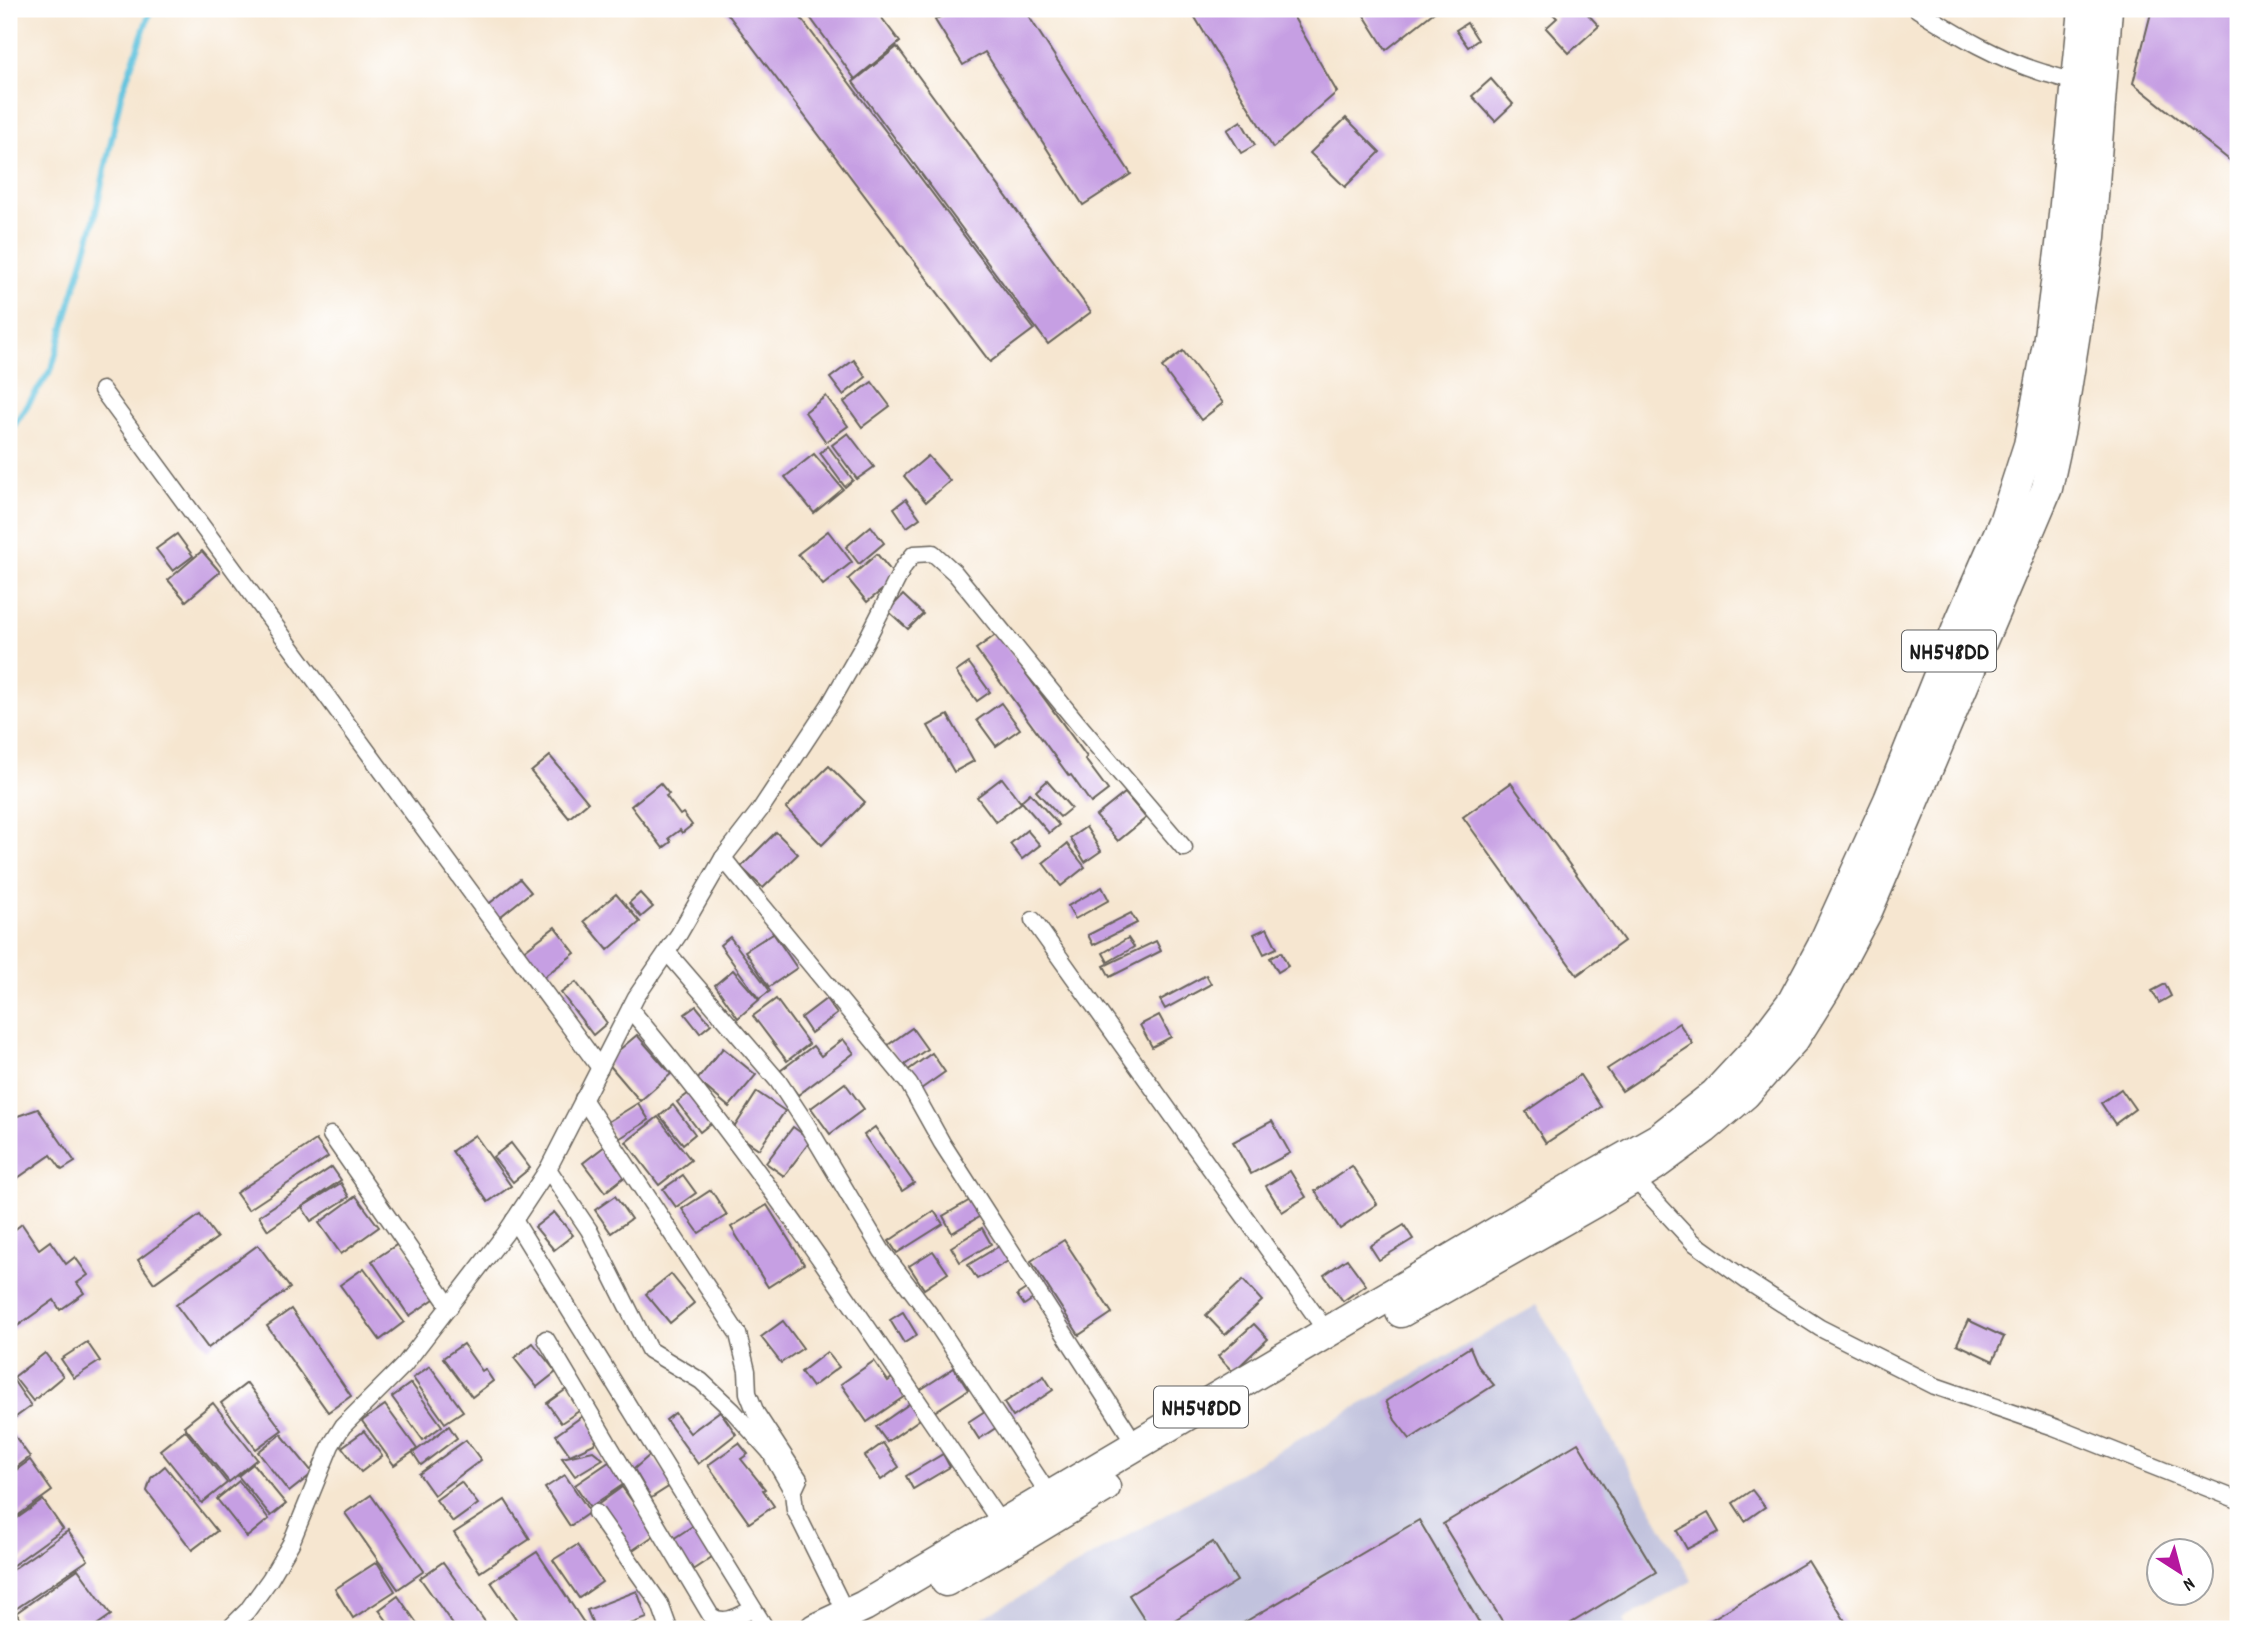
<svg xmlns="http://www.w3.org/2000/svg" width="2247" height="1638" font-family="Dekko,sans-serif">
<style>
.industrial{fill:#c1c2dd}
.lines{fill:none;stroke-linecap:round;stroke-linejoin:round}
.stream{stroke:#60c3de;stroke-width:6}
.building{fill:#c69fe3}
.street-casing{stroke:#68635b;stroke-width:19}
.highway-casing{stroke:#68635b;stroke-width:33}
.street{stroke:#fff;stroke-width:16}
.highway{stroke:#fff;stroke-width:30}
.labels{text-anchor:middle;stroke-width:6;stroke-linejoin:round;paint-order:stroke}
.shield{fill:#fff;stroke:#606060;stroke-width:2}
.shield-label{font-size:24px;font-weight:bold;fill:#1c1c1c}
</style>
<rect width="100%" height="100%" fill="#fff"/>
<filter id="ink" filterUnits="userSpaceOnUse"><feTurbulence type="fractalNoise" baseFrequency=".0143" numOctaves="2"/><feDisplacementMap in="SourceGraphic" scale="14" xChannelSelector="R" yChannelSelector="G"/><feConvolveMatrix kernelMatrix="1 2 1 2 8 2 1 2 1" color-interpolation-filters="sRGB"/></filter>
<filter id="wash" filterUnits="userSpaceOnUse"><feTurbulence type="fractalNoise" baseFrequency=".00686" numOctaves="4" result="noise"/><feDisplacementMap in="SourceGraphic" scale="28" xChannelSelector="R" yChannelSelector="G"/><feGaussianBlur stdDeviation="1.57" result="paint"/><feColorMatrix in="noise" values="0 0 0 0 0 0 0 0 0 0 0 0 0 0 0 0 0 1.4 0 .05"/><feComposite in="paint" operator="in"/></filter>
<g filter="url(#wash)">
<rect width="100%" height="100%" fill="#f6e6d0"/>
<!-- industrial -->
<polygon class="industrial" points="1537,1305 1692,1581 1623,1620 1627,1629 963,1629"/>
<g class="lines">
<!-- stream -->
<polyline class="stream" points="9,433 52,368 93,225 121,95 151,9"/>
</g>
<g id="blocks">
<!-- building -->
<g class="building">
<polygon points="724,9 794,9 1034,329 990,362"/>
<polygon points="804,9 875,9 900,42 855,79"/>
<polygon points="954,9 1024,9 1131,174 1083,205 985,52 963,65 935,20"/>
<polygon points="1190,9 1289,9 1337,92 1273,148"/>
<polygon points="1360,9 1438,9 1386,50"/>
<polygon points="1548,9 1583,9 1599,26 1569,53 1546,28 1557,18"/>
<polygon points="2152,9 2238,9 2238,167 2133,83"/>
<polygon points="1467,23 1478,40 1468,47 1456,30"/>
<polygon points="897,47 1091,312 1048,344 853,82"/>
<polygon points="1491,79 1513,104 1495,121 1472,96"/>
<polygon points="1346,118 1380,152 1345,187 1310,153"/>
<polygon points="1241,121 1255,145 1241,153 1227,130"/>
<polygon points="1183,351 1223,403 1201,420 1162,367"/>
<polygon points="854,360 866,377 843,395 830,378"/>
<polygon points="872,382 890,406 862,427 844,402"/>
<polygon points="826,396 848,426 826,442 805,412"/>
<polygon points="848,433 874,467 857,479 832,445"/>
<polygon points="828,446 853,480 845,487 820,453"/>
<polygon points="814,454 843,489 814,513 785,477"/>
<polygon points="928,456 950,481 926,502 904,476"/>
<polygon points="906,499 920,518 907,527 894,508"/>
<polygon points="871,526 884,543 859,564 846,547"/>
<polygon points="828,531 852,562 823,585 798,554"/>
<polygon points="177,534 193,556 173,571 156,549"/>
<polygon points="202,551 220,572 186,601 168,580"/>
<polygon points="877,554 897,578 867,602 848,579"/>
<polygon points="903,595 923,614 908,629 888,611"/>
<polygon points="997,634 1087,757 1085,759 1108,790 1091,803 1071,775 1069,776 976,649"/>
<polygon points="969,663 990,692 977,701 956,672"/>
<polygon points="1001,703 1020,729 996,746 977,720"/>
<polygon points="948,715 974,761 954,772 928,726"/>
<polygon points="550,756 588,802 569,818 531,772"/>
<polygon points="829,766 865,802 822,845 786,808"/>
<polygon points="1002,778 1021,803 996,822 977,797"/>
<polygon points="1047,781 1071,808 1060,817 1036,791"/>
<polygon points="660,783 669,794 666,796 680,815 683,813 692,825 682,833 680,830 669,838 671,842 663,848 631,806"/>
<polygon points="1511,783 1624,941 1577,975 1463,817"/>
<polygon points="1030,793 1059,825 1049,833 1021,801"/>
<polygon points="1125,793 1146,818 1118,841 1096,816"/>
<polygon points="1086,827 1101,851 1085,862 1070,838"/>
<polygon points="1027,830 1040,845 1022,859 1010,844"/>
<polygon points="776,832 798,854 763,888 741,867"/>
<polygon points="1067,844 1085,867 1061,886 1043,863"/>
<polygon points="520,879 531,892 496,920 485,907"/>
<polygon points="1102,887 1109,900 1075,919 1068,906"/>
<polygon points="640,893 653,907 641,917 629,903"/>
<polygon points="616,894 640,922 608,950 584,921"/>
<polygon points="1131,913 1137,923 1093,945 1088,935"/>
<polygon points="555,927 575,953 541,979 521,953"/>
<polygon points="1267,928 1277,948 1264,954 1254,934"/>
<polygon points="773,933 797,968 769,987 745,951"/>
<polygon points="730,937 770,991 759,999 720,945"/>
<polygon points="1128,938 1134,947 1108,962 1103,953"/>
<polygon points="1156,941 1161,951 1110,977 1104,966"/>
<polygon points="1281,952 1288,966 1278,972 1270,958"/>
<polygon points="733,970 759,1000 738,1018 715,985"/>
<polygon points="1206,975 1211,984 1165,1009 1160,1000"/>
<polygon points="576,982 607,1023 593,1035 561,993"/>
<polygon points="2165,984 2171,996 2159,1003 2152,991"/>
<polygon points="776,999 809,1044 787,1061 753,1016"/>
<polygon points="826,999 837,1014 811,1033 801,1018"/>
<polygon points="696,1006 711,1024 700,1033 685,1014"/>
<polygon points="1159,1015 1171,1037 1152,1047 1140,1025"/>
<polygon points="1679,1023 1693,1044 1622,1091 1607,1069"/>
<polygon points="912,1028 927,1049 903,1066 888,1045"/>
<polygon points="637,1035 671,1074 640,1101 606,1061"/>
<polygon points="843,1039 854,1053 798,1095 780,1071 813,1046 821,1056"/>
<polygon points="723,1048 756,1075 729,1107 697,1080"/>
<polygon points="932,1053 945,1072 921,1089 907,1071"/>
<polygon points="1580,1075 1601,1107 1546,1143 1526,1112"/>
<polygon points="845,1083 864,1109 830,1134 811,1108"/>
<polygon points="2121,1089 2135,1109 2115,1124 2101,1103"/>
<polygon points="692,1091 715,1120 700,1132 677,1102"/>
<polygon points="757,1092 785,1111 759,1149 732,1131"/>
<polygon points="638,1103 649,1120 617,1140 606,1123"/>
<polygon points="673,1105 695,1134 683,1144 660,1116"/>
<polygon points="38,1109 75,1162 62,1170 51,1155 9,1184 9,1119"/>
<polygon points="658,1117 691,1160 659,1185 626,1142"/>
<polygon points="1272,1121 1290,1153 1251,1174 1233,1142"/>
<polygon points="793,1127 811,1140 784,1176 766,1163"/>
<polygon points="875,1127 914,1183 902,1191 864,1135"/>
<polygon points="475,1135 511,1186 488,1202 452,1151"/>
<polygon points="316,1140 328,1157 248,1210 236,1193"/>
<polygon points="511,1143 530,1168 513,1182 493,1157"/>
<polygon points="605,1146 627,1175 605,1192 583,1163"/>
<polygon points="1352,1166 1377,1204 1340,1229 1315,1191"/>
<polygon points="332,1167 341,1180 268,1230 259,1216"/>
<polygon points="1290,1171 1306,1197 1282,1212 1266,1186"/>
<polygon points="683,1175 696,1193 676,1207 663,1189"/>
<polygon points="341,1183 349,1197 311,1221 302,1207"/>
<polygon points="711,1190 727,1215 699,1233 682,1209"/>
<polygon points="356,1196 379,1227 341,1254 319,1223"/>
<polygon points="615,1196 631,1219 611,1233 595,1210"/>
<polygon points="972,1199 982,1215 952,1233 943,1216"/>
<polygon points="767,1205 804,1264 768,1287 731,1227"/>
<polygon points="934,1211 943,1224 897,1253 889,1241"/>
<polygon points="554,1212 573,1235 554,1250 535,1227"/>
<polygon points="200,1215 217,1238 154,1283 138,1260"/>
<polygon points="22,1224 39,1249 50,1241 66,1264 75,1257 88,1275 77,1283 84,1293 60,1310 54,1300 9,1332 9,1234"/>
<polygon points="1404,1225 1413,1239 1379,1260 1370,1246"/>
<polygon points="982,1228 991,1244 960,1262 951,1247"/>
<polygon points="1064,1240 1112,1313 1079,1335 1031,1261"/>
<polygon points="401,1242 437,1297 409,1316 372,1261"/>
<polygon points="258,1245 290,1288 208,1348 176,1305"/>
<polygon points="1001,1245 1010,1260 977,1279 968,1265"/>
<polygon points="933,1251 948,1273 924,1289 909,1266"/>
<polygon points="1347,1259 1366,1285 1343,1301 1324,1275"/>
<polygon points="364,1268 404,1322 380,1340 340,1285"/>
<polygon points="671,1274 694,1303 670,1323 646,1294"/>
<polygon points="1243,1280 1262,1301 1225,1335 1206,1315"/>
<polygon points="1029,1287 1036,1297 1024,1305 1017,1295"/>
<polygon points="291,1309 351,1396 328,1412 267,1326"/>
<polygon points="903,1312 917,1335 904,1343 890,1320"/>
<polygon points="1968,1320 2004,1337 1993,1361 1957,1344"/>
<polygon points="783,1321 803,1348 781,1363 761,1337"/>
<polygon points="1254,1324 1268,1339 1233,1372 1218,1356"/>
<polygon points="87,1342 100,1361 74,1378 61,1359"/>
<polygon points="533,1343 556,1372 537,1387 514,1358"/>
<polygon points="463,1344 482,1371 485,1369 493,1381 472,1397 443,1358"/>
<polygon points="1470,1347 1478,1366 1494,1385 1410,1439 1395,1420 1386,1401"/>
<polygon points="827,1352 839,1367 812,1387 801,1372"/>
<polygon points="45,1353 63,1376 33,1401 14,1377"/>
<polygon points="874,1361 888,1381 892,1378 905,1396 867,1422 841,1384"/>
<polygon points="430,1366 463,1411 445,1423 413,1378"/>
<polygon points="954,1368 968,1390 934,1412 920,1390"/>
<polygon points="1044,1376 1053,1390 1013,1417 1004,1403"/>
<polygon points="11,1377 31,1406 9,1422 9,1379"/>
<polygon points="247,1383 282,1430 256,1449 221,1403"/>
<polygon points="411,1383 442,1426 423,1440 392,1397"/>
<polygon points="568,1388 582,1409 561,1423 547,1403"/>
<polygon points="912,1402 923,1417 887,1442 876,1427"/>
<polygon points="213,1403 257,1459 229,1482 184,1426"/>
<polygon points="385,1405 417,1449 394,1465 362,1421"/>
<polygon points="988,1409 1000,1425 979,1439 968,1422"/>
<polygon points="720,1411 736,1434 698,1464 666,1420 675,1413 690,1433"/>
<polygon points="584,1415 598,1435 594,1444 570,1455 556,1435"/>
<polygon points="449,1426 457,1438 421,1465 413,1453"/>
<polygon points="9,1428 30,1457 9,1473"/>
<polygon points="185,1430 227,1483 202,1503 160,1450"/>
<polygon points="364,1431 382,1456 361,1472 342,1447"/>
<polygon points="281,1434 313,1473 289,1492 258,1452"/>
<polygon points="466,1440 481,1460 434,1495 419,1474"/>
<polygon points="739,1443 748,1454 741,1459 765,1489 763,1490 774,1506 749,1523 708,1465"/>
<polygon points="883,1443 899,1467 881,1480 865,1456"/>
<polygon points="1578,1443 1656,1572 1561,1629 1507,1629 1443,1524"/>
<polygon points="593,1451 603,1459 575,1476 562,1458"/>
<polygon points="943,1454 950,1467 913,1489 906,1476"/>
<polygon points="650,1455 673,1484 651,1498 634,1469"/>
<polygon points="30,1460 52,1491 9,1522 9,1475"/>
<polygon points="609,1462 624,1484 590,1507 575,1485"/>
<polygon points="253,1464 286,1504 271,1516 238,1476"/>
<polygon points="165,1466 217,1531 192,1550 147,1491 151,1478"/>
<polygon points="565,1475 590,1512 570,1526 545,1488"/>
<polygon points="239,1481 269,1519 247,1537 217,1499"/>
<polygon points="461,1482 478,1504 453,1522 436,1500"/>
<polygon points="622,1487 656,1534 630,1552 596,1506"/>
<polygon points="1752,1490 1765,1507 1745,1521 1733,1503"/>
<polygon points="371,1495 424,1571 398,1589 345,1513"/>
<polygon points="43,1500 63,1529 9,1568 9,1524"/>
<polygon points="505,1500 530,1539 480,1572 454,1533"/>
<polygon points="1708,1513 1719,1532 1687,1549 1677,1531"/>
<polygon points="1419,1520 1483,1629 1233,1629"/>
<polygon points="694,1525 715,1555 691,1571 670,1541"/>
<polygon points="68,1531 88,1560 14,1610 9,1601 9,1572"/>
<polygon points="1213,1542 1237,1581 1160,1629 1151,1629 1129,1595"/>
<polygon points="577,1545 602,1582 579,1598 553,1560"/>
<polygon points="537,1552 584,1623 574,1629 523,1629 491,1582"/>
<polygon points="1808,1561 1850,1629 1714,1629 1709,1621"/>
<polygon points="377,1562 395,1591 353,1618 335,1589"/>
<polygon points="443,1562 488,1626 483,1629 456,1629 420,1578"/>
<polygon points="78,1569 111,1615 91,1629 27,1629 16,1613"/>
<polygon points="637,1591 647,1618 617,1629 595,1629 587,1610"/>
<polygon points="398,1596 421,1629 393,1629 379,1610"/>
<polygon points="9,1618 17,1629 9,1629"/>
</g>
</g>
</g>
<g filter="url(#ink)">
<use href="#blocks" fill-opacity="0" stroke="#68635b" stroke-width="2"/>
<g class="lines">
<defs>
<g id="street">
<path d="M1917,9c42,27 79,49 127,64 12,3 24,8 36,10"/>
<polyline points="102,390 600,1068"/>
<polyline points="723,858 909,1084 942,1143 1136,1445"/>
<polyline points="1033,920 1327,1332"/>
<polyline points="667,952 778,1081 807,1125 882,1251 934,1320 1050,1496"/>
<path d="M630,1009c137,162 252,341 372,516"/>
<polyline points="583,1099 738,1334 747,1371 748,1393 756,1413 799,1479 793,1492 795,1510 854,1629"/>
<polyline points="331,1135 450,1307"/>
<polyline points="548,1169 589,1230 649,1350 701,1381 733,1411 770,1452 793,1492"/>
<polyline points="1630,1174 1693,1242 1747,1281 1820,1328 1935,1386 2054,1427 2238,1500"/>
<polyline points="514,1220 766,1629"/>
<path d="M546,1339l165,277c14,10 29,-1 42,-7"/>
<polyline points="596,1513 660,1604 669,1629"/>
<polyline points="229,1629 247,1611 270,1579 291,1543 331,1445 343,1426 404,1365 505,1234 548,1169 636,997 679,934 723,858 760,810 830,704 867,639 904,566 914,554 933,553 955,573 1079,725 1184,848"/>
</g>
<g id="highway">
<polyline points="1401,1312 1593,1203 1655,1165 1704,1129 1745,1094 1794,1039 1826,988 1868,909 2047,488 2060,428 2090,237 2107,9"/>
<polyline points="946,1581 1014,1542 1105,1487"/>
<polyline points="815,1629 864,1606 1578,1184 1659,1138 1715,1094 1755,1051 1793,1001 1822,947 1889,800 1961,620 2004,522 2029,445 2048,344 2061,245 2084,9"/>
</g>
</defs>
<!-- street casing -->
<use href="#street" class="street-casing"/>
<!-- highway casing -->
<use href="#highway" class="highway-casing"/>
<!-- street -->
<use href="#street" class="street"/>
<!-- highway -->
<use href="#highway" class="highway"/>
</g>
</g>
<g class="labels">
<!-- shield labels -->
<g class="shield">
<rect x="1902" y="630.5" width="94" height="41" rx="5"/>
<rect x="1154" y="1386.5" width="94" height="41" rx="5"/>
</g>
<g class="shield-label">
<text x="1949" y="659">NH548DD</text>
<text x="1201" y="1415">NH548DD</text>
</g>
</g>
<!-- margin -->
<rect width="2247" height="1638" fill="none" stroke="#fff" stroke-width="35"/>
<!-- north arrow -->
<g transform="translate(2180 1572) rotate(144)"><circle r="33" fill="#ffffff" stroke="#a4a4a4" stroke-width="2"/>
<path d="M0-5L12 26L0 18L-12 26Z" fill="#b5179e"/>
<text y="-10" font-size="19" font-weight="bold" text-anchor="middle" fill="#1c1c1c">N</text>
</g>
</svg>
